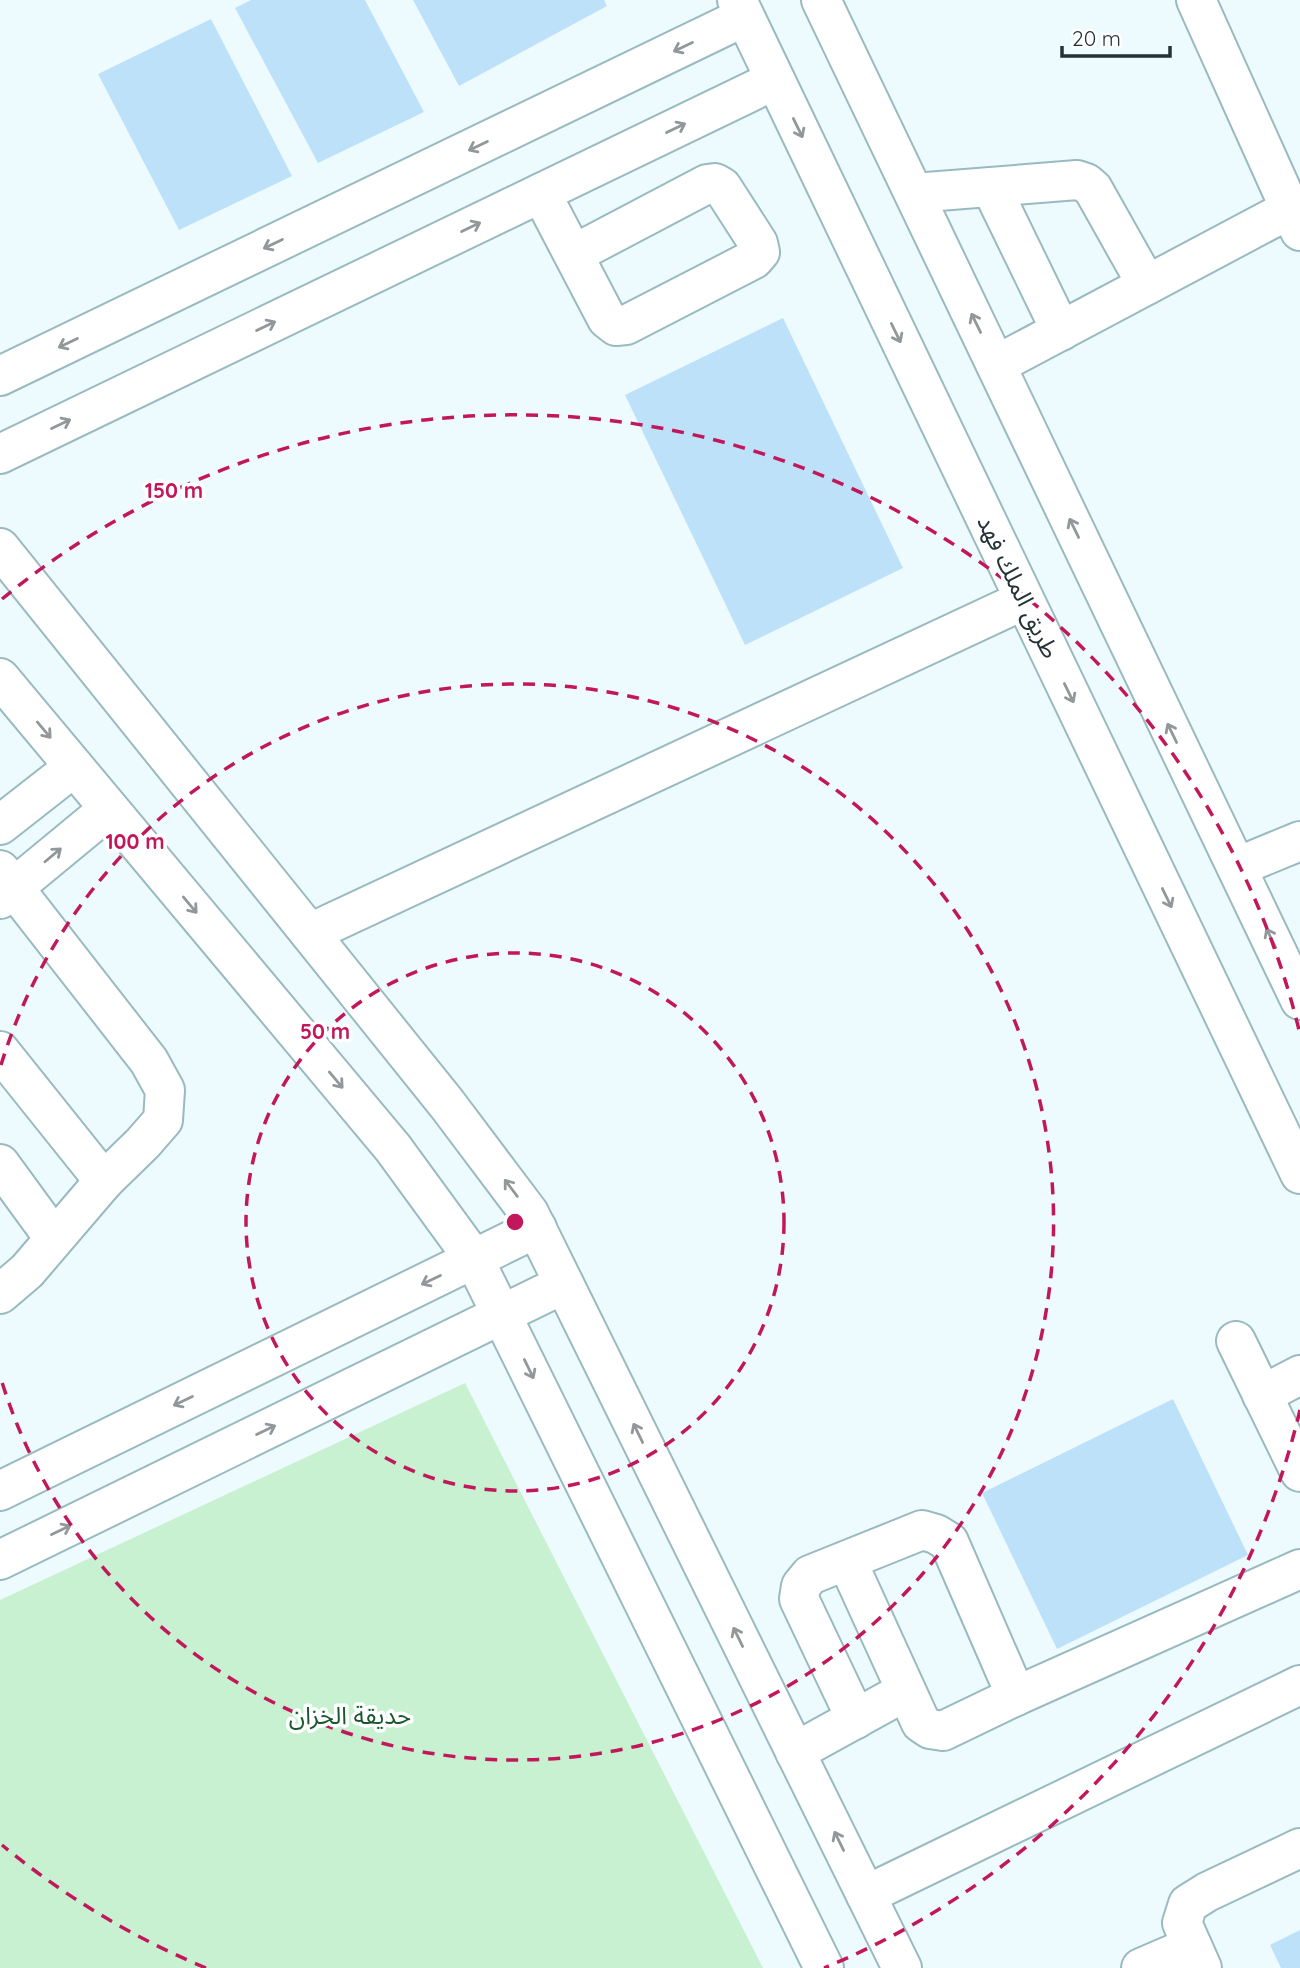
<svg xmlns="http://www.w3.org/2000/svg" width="1300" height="1968" font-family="Quicksand,'Noto Sans Arabic',sans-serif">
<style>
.green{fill:#c7f1d0}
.building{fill:#bee1fa}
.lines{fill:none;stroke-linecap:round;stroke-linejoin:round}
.minor-casing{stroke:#99bac0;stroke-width:42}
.major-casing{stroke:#99bac0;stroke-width:42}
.minor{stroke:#fff;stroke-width:38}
.major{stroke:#fff;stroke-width:38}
.oneway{stroke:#92989a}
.ring{fill:none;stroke:#c2185b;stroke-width:3.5;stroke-dasharray:12 9}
.labels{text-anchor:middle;stroke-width:7;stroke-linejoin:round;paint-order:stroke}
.street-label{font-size:24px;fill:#253235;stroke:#fff}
.park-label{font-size:24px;fill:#1a572f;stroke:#fff}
.centre{fill:#c2185b;stroke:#fff;stroke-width:3.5}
.ring-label{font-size:21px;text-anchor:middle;font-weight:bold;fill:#c2185b;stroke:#fff;stroke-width:7;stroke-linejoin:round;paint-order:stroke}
</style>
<rect width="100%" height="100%" fill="#eefbfe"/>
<!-- green -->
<polygon class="green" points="465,1383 763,1968 0,1968 0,1600"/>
<!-- building -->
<g class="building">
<polygon points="251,0 365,0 424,112 318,163 235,8"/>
<polygon points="413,0 604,0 607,6 459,86"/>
<polygon points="211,19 292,176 179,230 98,74"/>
<polygon points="783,318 903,568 745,645 625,395"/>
<polygon points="1173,1399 1248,1555 1057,1649 982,1493"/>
<polygon points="1300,1930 1300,1968 1281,1968 1270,1945"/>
</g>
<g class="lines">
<defs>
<g id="minor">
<polyline points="1196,0 1300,231"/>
<polyline points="991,187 1061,331"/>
<polyline points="541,193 607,319 616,326 626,325 754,259 760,252 758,243 722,187 715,183 707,184 574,254"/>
<polyline points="914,193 1077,180 1086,183 1093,189 1147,285"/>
<polyline points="996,365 1290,209"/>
<polyline points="0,376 744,17"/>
<polyline points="0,454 775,80"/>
<polyline points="0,548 447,1104 529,1213 902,1968"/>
<polyline points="0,678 393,1148 474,1259 824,1968"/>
<polyline points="0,825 74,767"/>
<polyline points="1237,867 1300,841"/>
<polyline points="0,870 149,1061 165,1090 163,1120 143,1143 104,1181 27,1271 0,1294"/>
<polyline points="0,899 109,809"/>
<polyline points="310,933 1024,600"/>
<polyline points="0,1051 104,1181"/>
<polyline points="0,1164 54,1238"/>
<polyline points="1236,1341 1300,1472"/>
<polyline points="1262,1395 1300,1375"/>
<polyline points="0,1491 537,1228"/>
<polyline points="0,1560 564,1284"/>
<polyline points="847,1561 921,1723 930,1729 943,1731 1016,1696 1300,1569"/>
<polyline points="856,1719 799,1599 801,1586 810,1575 922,1530 936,1534 949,1542 1016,1696"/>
<polyline points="795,1752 906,1691"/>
<polyline points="866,1895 1300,1685"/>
<polyline points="1141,1968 1192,1946"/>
<polyline points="1202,1968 1182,1923 1188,1904 1207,1892 1300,1848"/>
</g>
<g id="major">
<polyline points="737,0 1300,1174"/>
<polyline points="821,0 1300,1000"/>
</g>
</defs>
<!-- minor casing -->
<use href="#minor" class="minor-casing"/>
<!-- major casing -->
<use href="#major" class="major-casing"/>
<!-- minor -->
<use href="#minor" class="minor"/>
<!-- major -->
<use href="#major" class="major"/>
</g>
<!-- one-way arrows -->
<defs><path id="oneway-shaft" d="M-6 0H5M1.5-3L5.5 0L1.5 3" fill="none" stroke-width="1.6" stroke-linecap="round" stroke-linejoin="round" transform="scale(1.75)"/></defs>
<g class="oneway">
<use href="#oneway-shaft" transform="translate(683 47) rotate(154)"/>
<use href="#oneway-shaft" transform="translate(676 128) rotate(-26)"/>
<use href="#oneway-shaft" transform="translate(798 128) rotate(64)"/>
<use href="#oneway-shaft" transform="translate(478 146) rotate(154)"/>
<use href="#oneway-shaft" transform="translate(471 227) rotate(-26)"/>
<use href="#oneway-shaft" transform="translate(273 244) rotate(154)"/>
<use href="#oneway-shaft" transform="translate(976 323) rotate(-116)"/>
<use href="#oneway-shaft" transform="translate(266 326) rotate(-26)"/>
<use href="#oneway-shaft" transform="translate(896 333) rotate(64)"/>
<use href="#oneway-shaft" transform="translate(68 343) rotate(154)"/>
<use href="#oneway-shaft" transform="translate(61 424) rotate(-26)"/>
<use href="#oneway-shaft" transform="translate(1074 528) rotate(-116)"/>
<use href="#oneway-shaft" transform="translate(1069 693) rotate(64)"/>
<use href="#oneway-shaft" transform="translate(44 730) rotate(50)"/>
<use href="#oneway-shaft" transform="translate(1172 733) rotate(-116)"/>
<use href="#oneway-shaft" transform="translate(53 855) rotate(-40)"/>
<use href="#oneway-shaft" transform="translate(1167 898) rotate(64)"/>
<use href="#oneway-shaft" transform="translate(190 905) rotate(50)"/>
<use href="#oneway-shaft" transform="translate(1271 938) rotate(-116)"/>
<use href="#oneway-shaft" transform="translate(336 1080) rotate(50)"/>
<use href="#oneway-shaft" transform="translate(511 1188) rotate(-127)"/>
<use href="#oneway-shaft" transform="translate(431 1280) rotate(154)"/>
<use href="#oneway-shaft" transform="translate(529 1369) rotate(64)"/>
<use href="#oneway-shaft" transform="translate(183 1401) rotate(154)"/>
<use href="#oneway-shaft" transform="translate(266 1430) rotate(-26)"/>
<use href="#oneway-shaft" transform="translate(638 1433) rotate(-116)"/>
<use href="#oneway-shaft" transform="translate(61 1530) rotate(-26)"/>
<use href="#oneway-shaft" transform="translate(738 1637) rotate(-116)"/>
<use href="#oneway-shaft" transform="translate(839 1841) rotate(-116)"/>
</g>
<!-- distance rings -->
<g class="ring">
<circle cx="515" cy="1222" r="269"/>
<path d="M1 1065A538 538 0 1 1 1 1379"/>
<path d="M1300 1410A807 807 0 0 1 824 1968M206 1968A807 807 0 0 1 2 1845M2 599A807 807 0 0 1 1300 1034"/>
</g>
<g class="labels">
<!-- street labels -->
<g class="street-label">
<text transform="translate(1018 587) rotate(64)" y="8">طريق الملك فهد</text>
</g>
<!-- park labels -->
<g class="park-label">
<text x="350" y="1724">حديقة الخزان</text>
</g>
</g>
<circle cx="515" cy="1222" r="10" class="centre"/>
<g class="ring-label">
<text x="174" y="498">150 m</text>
<text x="135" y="849">100 m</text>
<text x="325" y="1039">50 m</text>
</g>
<!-- scale -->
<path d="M1062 46v10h108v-10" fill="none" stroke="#253235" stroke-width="3.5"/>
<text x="1072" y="46" font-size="21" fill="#253235" stroke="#ffffff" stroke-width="5" paint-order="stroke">20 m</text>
</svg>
